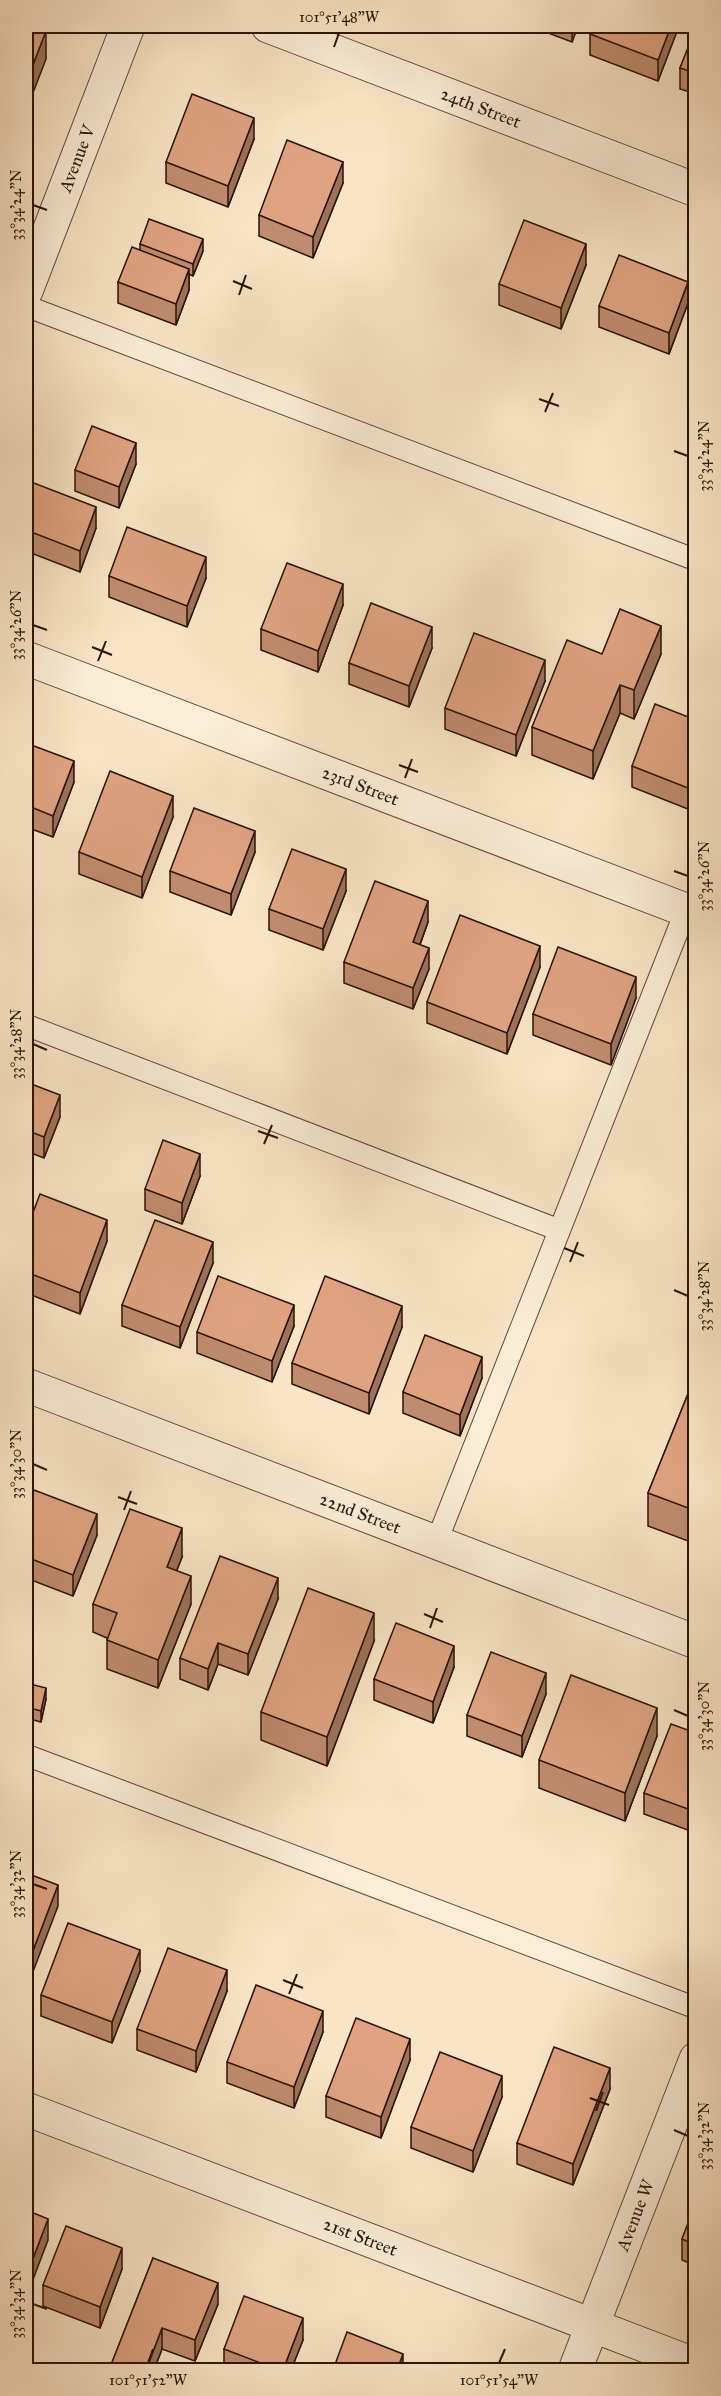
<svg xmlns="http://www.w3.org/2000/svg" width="721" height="2396" font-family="'IM FELL Great Primer',serif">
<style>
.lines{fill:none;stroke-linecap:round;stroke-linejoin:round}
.service-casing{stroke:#5f4735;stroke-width:23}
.minor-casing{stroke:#5f4735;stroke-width:35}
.service{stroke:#fbeed9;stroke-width:21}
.minor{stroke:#fbeed9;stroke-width:33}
.wall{fill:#c08c6f;stroke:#2c1205;stroke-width:1.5}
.shaded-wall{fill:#9c725a;stroke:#2c1205;stroke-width:1.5}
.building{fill:#dfa381;stroke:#2c1205;stroke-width:1.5}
.ticks{fill:none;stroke:#2c1205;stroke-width:2}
.labels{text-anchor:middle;stroke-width:6;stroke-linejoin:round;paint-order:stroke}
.street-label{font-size:18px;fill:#2c1205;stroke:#fbeed9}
.neatline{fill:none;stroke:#2c1205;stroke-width:2}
.ticks-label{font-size:15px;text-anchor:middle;fill:#2c1205}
</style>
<rect width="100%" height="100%" fill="#f9e5c5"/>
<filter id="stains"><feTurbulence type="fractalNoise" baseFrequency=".00333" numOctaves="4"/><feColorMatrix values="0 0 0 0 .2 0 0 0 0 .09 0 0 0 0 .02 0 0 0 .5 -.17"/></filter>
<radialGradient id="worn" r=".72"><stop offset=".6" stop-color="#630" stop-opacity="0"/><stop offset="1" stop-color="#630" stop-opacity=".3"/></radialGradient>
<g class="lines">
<defs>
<g id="service">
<polyline points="26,306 696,560"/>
<polyline points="26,1025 559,1230"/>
<polyline points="436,1543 686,910"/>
<polyline points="26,1755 696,2008"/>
</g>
<g id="minor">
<path id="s1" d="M268,26l428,164"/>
<path id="s2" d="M26,291l102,-265"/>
<path id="s3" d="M26,658l670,256"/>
<path id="s4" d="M26,1385l670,257"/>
<path id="s5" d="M26,2109l670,256"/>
<path id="s6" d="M575,2370l121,-311"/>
</g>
</defs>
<!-- service casing -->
<use href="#service" class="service-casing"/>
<!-- minor casing -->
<use href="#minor" class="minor-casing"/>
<!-- service -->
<use href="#service" class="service"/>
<!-- minor -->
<use href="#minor" class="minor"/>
</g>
<!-- wall -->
<g class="wall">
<polygon points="530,26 578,26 572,42"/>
<polygon points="679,26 658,81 590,55 590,34"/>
<polygon points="696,28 696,94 680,89 680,68"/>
<polygon points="254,139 228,207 166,183 166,162"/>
<polygon points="343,183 313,258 259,236 259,215"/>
<polygon points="140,244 203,251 193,276 189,274 189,290 176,325 118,303 118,282 140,250"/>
<polygon points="586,265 561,329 499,305 499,284"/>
<polygon points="688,303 669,354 599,327 599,306"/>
<polygon points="136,464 119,508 75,491 75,470"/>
<polygon points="26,480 96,528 80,572 26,551"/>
<polygon points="109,576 206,578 187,627 109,597"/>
<polygon points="343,605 318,672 261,650 261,629"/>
<polygon points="432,648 409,707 349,684 349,663"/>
<polygon points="602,654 661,654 634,719 620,713 593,779 532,755 532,727"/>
<polygon points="545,681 516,756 445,729 445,708"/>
<polygon points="696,720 696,805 693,811 632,787 632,766"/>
<polygon points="26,743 74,782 53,837 26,827"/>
<polygon points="173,817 142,898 79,874 79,852"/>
<polygon points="255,852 231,915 170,892 170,871"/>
<polygon points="346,891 323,950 269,930 269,909"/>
<polygon points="428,922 420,945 429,969 413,1009 344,983 344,962"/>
<polygon points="540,967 507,1054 427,1023 427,1002"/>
<polygon points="636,998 611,1065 533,1035 533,1014"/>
<polygon points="26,1082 60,1117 44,1158 26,1151"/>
<polygon points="200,1176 182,1224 145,1210 145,1189"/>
<polygon points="26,1231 107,1241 80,1314 26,1293"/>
<polygon points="213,1263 180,1348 122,1326 122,1305"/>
<polygon points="294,1326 272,1382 197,1353 197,1332"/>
<polygon points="402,1327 369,1414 292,1384 292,1363"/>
<polygon points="696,1374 696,1544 648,1526 648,1493"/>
<polygon points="482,1378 460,1436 403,1413 403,1392"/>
<polygon points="26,1513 97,1535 73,1596 26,1578"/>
<polygon points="182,1557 177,1570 191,1604 158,1688 107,1669 107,1638 93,1632 93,1604"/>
<polygon points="278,1599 248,1675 218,1664 208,1690 180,1679 180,1658"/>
<polygon points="374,1641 327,1766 261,1740 261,1712"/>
<polygon points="454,1667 433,1723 374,1700 374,1679"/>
<polygon points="26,1683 46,1699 41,1722 26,1718"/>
<polygon points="546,1694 522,1757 467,1736 467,1715"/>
<polygon points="696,1733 696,1833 644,1814 644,1793"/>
<polygon points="657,1736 625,1821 539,1788 539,1760"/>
<polygon points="140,1971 112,2043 41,2016 41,1995"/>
<polygon points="227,1991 196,2072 137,2050 137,2029"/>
<polygon points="323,2032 294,2108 227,2083 227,2062"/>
<polygon points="410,2060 381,2138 326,2117 326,2096"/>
<polygon points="610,2089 573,2185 517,2164 517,2143"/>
<polygon points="502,2097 473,2172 411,2148 411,2127"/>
<polygon points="696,2203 696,2266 682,2260 682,2239"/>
<polygon points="153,2258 218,2304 195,2361 162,2349 154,2370 109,2370"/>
<polygon points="122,2269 100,2328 43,2306 43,2285"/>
<polygon points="303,2340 291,2370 224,2370 224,2349"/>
</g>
<!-- shaded-wall -->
<g class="shaded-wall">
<polygon points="572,26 578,26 572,42"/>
<polygon points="671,26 679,26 658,81 658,60"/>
<polygon points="46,31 46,59 26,111 26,83"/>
<polygon points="254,118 254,139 228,207 228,186"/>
<polygon points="343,162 343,183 313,258 313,237"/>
<polygon points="203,239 203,251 193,276 193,264"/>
<polygon points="586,244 586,265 561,329 561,308"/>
<polygon points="189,269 189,290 176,325 176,304"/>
<polygon points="688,282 688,303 669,354 669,333"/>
<polygon points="136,443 136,464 119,508 119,487"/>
<polygon points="96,507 96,528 80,572 80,551"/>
<polygon points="206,557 206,578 187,627 187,606"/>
<polygon points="343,584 343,605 318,672 318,651"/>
<polygon points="661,626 661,654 634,719 634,690"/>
<polygon points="432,627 432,648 409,707 409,686"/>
<polygon points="545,660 545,681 516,756 516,735"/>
<polygon points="620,685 620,713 593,779 593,751"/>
<polygon points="74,761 74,782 53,837 53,816"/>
<polygon points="696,784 696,805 693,811 693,790"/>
<polygon points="173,796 173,817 142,898 142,877"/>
<polygon points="255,831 255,852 231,915 231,894"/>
<polygon points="346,869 346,891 323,950 323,929"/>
<polygon points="428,901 428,922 413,963 413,942"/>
<polygon points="540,946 540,967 507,1054 507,1033"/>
<polygon points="429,948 429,969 413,1009 413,988"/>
<polygon points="636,977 636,998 611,1065 611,1044"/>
<polygon points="60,1095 60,1117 44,1158 44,1137"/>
<polygon points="200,1154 200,1176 182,1224 182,1203"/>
<polygon points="107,1220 107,1241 80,1314 80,1293"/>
<polygon points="213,1242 213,1263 180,1348 180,1327"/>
<polygon points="294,1305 294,1326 272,1382 272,1361"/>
<polygon points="402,1306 402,1327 369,1414 369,1393"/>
<polygon points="482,1357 482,1378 460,1436 460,1415"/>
<polygon points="97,1514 97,1535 73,1596 73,1575"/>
<polygon points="182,1528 182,1557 167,1595 167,1567"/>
<polygon points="191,1576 191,1604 158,1688 158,1660"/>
<polygon points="278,1578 278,1599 248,1675 248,1654"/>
<polygon points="374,1613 374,1641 327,1766 327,1737"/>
<polygon points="218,1643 218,1664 208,1690 208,1669"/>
<polygon points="454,1646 454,1667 433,1723 433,1702"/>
<polygon points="546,1673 546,1694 522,1757 522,1736"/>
<polygon points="46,1688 46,1699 41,1722 41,1711"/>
<polygon points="657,1708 657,1736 625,1821 625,1793"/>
<polygon points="58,1885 58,1906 26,1990 26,1969"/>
<polygon points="140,1950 140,1971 112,2043 112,2022"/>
<polygon points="227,1970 227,1991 196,2072 196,2051"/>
<polygon points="323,2011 323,2032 294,2108 294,2087"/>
<polygon points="410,2039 410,2060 381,2138 381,2117"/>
<polygon points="610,2068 610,2089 573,2185 573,2164"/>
<polygon points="502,2076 502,2097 473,2172 473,2151"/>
<polygon points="48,2219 48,2240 26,2298 26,2277"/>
<polygon points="122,2248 122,2269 100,2328 100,2307"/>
<polygon points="218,2283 218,2304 195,2361 195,2340"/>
<polygon points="303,2318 303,2340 291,2370 283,2370"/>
<polygon points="162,2328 162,2349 154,2370 146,2370"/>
<polygon points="403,2354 403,2370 397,2370"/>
</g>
<!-- building -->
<g class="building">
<polygon points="26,26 33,26 46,31 26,83"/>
<polygon points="593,26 671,26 658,60 590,34"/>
<polygon points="696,28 696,73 680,68"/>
<polygon points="192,94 254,118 228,186 166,162"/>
<polygon points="287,140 343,162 313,237 259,215"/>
<polygon points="149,219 203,239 193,264 140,244"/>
<polygon points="524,220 586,244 561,308 499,284"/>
<polygon points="132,247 189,269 176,304 118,282"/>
<polygon points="619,255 688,282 669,333 599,306"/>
<polygon points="92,426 136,443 119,487 75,470"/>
<polygon points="26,480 96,507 80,551 26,530"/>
<polygon points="127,527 206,557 187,606 109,576"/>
<polygon points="287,563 343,584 318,651 261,629"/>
<polygon points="371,603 432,627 409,686 349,663"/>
<polygon points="620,609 661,626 634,690 620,685 593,751 532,727 567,640 602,654"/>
<polygon points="474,633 545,660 516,735 445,708"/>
<polygon points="655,704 696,720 696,784 693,790 632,766"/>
<polygon points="26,743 74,761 53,816 26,805"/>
<polygon points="110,771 173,796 142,877 79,852"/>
<polygon points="194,808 255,831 231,894 170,871"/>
<polygon points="292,849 346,869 323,929 269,909"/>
<polygon points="375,881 428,901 413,942 429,948 413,988 344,962"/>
<polygon points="460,915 540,946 507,1033 427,1002"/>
<polygon points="558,947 636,977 611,1044 533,1014"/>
<polygon points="26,1082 60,1095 44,1137 26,1130"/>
<polygon points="163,1140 200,1154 182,1203 145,1189"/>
<polygon points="40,1194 107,1220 80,1293 26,1272 26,1231"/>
<polygon points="155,1220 213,1242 180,1327 122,1305"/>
<polygon points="218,1276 294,1305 272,1361 197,1332"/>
<polygon points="325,1276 402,1306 369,1393 292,1363"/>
<polygon points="425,1335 482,1357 460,1415 403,1392"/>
<polygon points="696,1374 696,1511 648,1493"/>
<polygon points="34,1490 97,1514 73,1575 26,1557 26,1513"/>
<polygon points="130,1509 182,1528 167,1567 191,1576 158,1660 107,1640 117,1613 93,1604"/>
<polygon points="220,1556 278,1578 248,1654 218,1643 208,1669 180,1658"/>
<polygon points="308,1588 374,1613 327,1737 261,1712"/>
<polygon points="396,1623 454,1646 433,1702 374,1679"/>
<polygon points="491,1652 546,1673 522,1736 467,1715"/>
<polygon points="571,1675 657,1708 625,1793 539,1760"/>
<polygon points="26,1683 46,1688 41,1711 26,1707"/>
<polygon points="671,1724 696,1733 696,1812 644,1793"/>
<polygon points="26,1873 58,1885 26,1969"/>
<polygon points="68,1923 140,1950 112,2022 41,1995"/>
<polygon points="168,1948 227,1970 196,2051 137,2029"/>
<polygon points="256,1985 323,2011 294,2087 227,2062"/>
<polygon points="356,2018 410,2039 381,2117 326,2096"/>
<polygon points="554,2047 610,2068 573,2164 517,2143"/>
<polygon points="440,2052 502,2076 473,2151 411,2127"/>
<polygon points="696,2203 696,2245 682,2239"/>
<polygon points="26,2210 48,2219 26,2277"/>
<polygon points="66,2226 122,2248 100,2307 43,2285"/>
<polygon points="153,2258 218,2283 195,2340 162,2328 146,2370 109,2370"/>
<polygon points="244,2296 303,2318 283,2370 279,2370 224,2349"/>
<polygon points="347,2332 403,2354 397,2370 333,2370"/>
</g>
<!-- ticks -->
<path class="ticks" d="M334,47l5,-14M33,205l14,5M233,281l19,8M239,295l7,-20M539,399l20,7M545,412l8,-19M674,451l14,5M33,625l14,5M92,647l20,8M98,661l8,-20M399,765l19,7M405,778l7,-19M674,871l14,5M33,1044l14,6M258,1131l20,7M264,1144l8,-19M564,1248l20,8M570,1262l8,-20M674,1290l14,6M33,1464l14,6M118,1497l19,7M124,1510l7,-19M424,1614l19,8M430,1628l7,-20M674,1710l14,6M33,1884l14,5M283,1980l20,8M289,1994l8,-20M590,2098l19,7M596,2111l7,-19M674,2130l14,6M33,2304l14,5M148,2363l5,-14M499,2363l6,-14"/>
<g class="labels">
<!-- street labels -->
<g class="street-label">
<text dy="6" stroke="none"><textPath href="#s1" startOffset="228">24th Street</textPath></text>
<text dy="6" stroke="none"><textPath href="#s2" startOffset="142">Avenue V</textPath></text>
<text dy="6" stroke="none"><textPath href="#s3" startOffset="358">23rd Street</textPath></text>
<text dy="6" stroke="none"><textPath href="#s4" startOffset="358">22nd Street</textPath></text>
<text dy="6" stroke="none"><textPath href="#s6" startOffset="166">Avenue W</textPath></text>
<text dy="6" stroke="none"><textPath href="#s5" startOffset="358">21st Street</textPath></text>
</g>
</g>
<!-- margin -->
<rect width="721" height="2396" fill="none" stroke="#f9e5c5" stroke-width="66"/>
<rect x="33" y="33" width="655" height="2330" class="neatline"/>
<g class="ticks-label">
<text x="339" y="22">101°51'48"W</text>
<text transform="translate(16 205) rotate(-90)" y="5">33°34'24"N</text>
<text transform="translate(704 456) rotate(-90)" y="5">33°34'24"N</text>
<text transform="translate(16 625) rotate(-90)" y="5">33°34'26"N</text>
<text transform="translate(704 876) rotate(-90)" y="5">33°34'26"N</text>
<text transform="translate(16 1044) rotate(-90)" y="5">33°34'28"N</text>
<text transform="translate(704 1296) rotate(-90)" y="5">33°34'28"N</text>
<text transform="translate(16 1464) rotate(-90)" y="5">33°34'30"N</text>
<text transform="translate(704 1716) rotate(-90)" y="5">33°34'30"N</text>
<text transform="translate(16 1884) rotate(-90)" y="5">33°34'32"N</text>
<text transform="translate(704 2136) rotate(-90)" y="5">33°34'32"N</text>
<text transform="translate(16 2304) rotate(-90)" y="5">33°34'34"N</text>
<text x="148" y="2385">101°51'52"W</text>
<text x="499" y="2385">101°51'54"W</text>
</g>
<rect width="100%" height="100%" filter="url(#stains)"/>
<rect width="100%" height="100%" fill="url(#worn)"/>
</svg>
